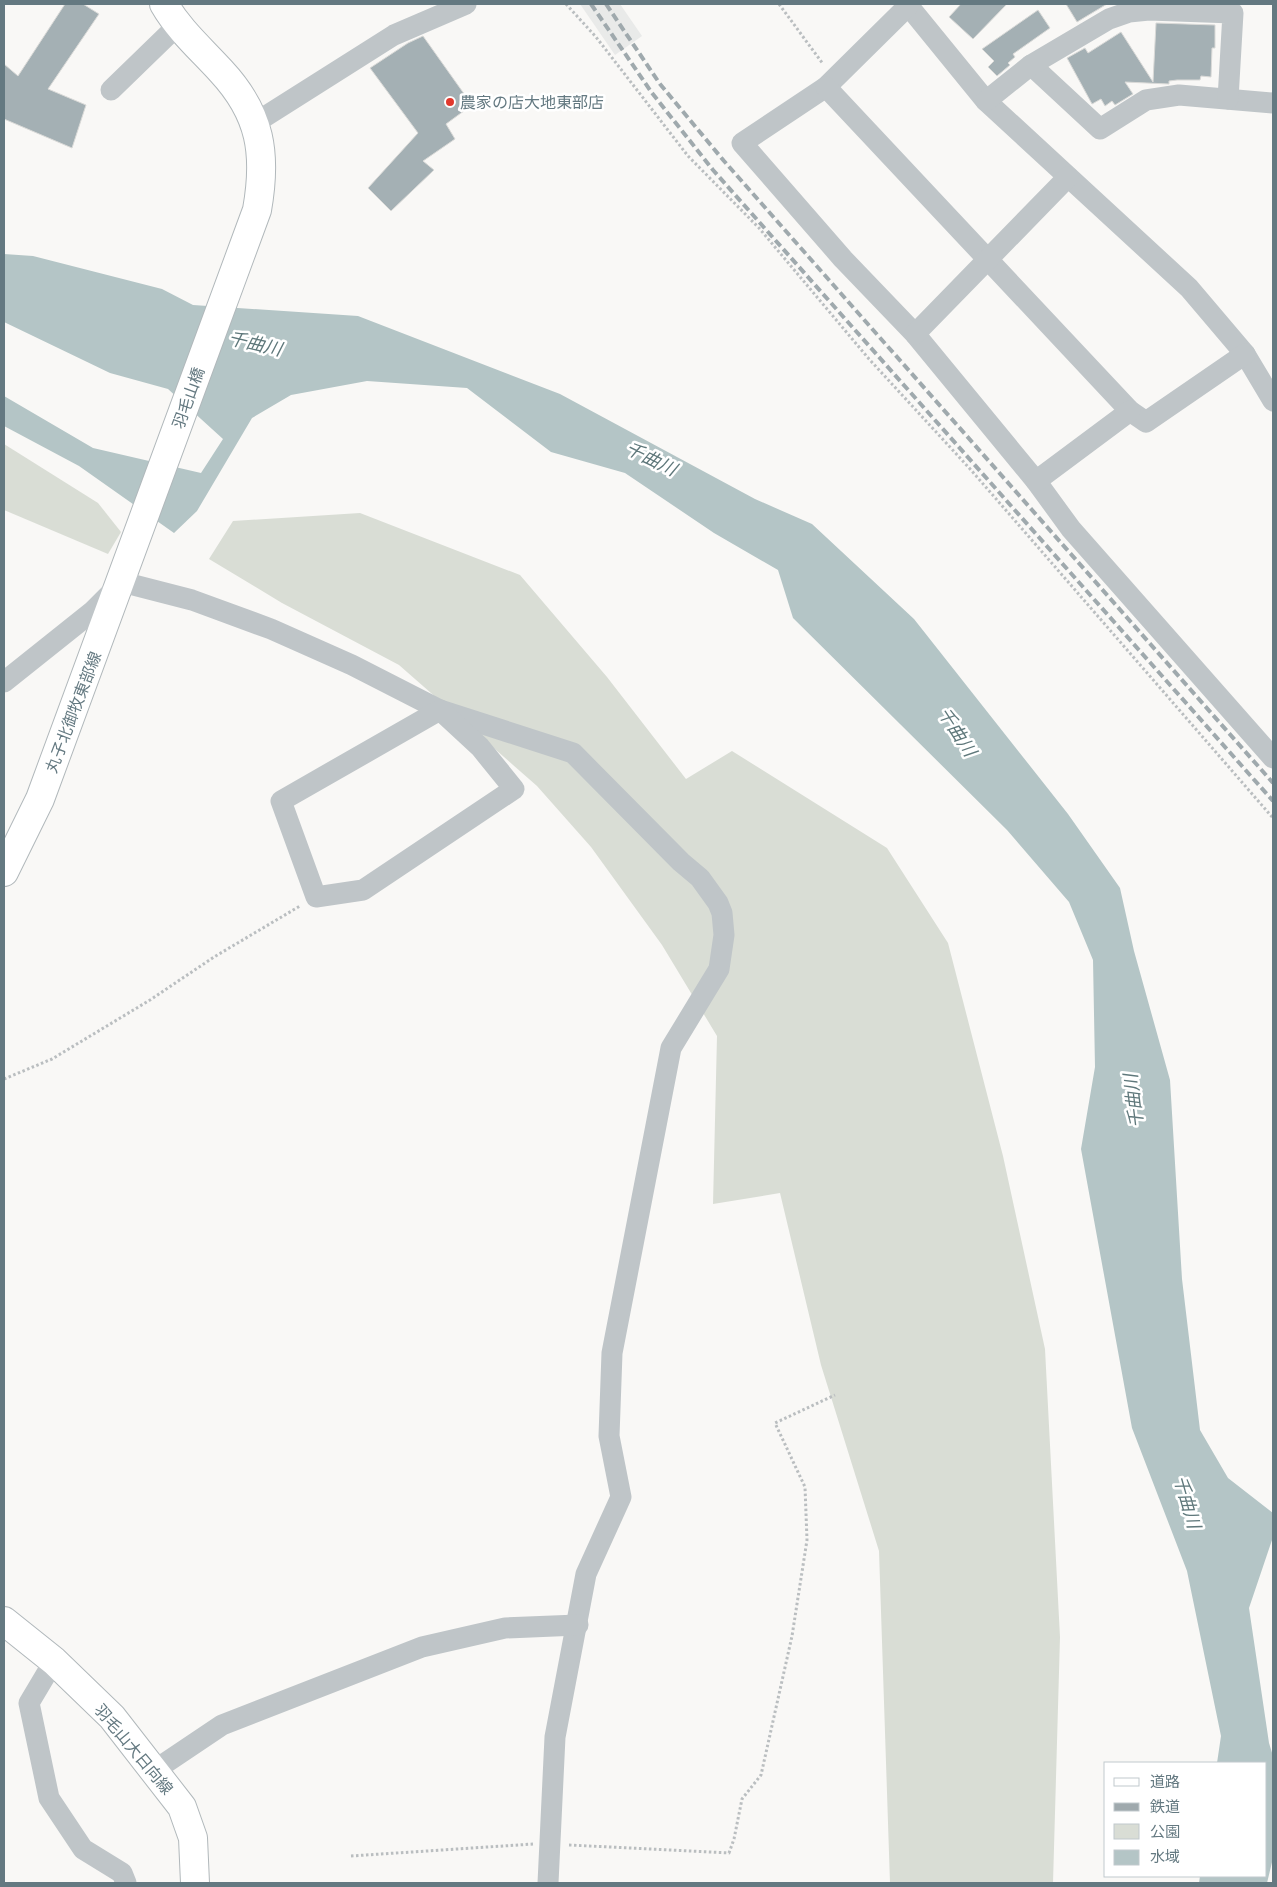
<svg xmlns="http://www.w3.org/2000/svg" width="1277" height="1887" font-family="'Fira Sans Condensed','Noto Sans JP',sans-serif">
<style>
.built{fill:#e9eae9}
.green{fill:#d9ddd5}
.water{fill:#b4c5c6}
.building{fill:#a4b0b4;stroke:#dadad8}
.lines{fill:none;stroke-linecap:round;stroke-linejoin:round}
.major-casing{stroke:#b1b8bb;stroke-width:30}
.path{stroke:#babec0;stroke-width:3;stroke-dasharray:2.5 2.5;stroke-linecap:butt}
.minor{stroke:#bfc5c8;stroke-width:21}
.major{stroke:#fff;stroke-width:28}
.rail{stroke:#9fa9ad;stroke-width:4;stroke-dasharray:8 4;stroke-linecap:butt}
.poi-dot{fill:#e1382d;stroke:#fff;stroke-width:2}
.labels{text-anchor:middle;stroke-width:5;stroke-linejoin:round;paint-order:stroke}
.poi-label{font-size:16px;fill:#647981;stroke:#fff;text-anchor:start}
.street-label{font-size:16px;fill:#647981;stroke:#fff}
.water-label{font-size:18px;font-style:italic;fill:#5f787b;stroke:#fff}
</style>
<rect width="100%" height="100%" fill="#f9f8f6"/>
<!-- built -->
<polygon class="built" points="580,4 620,4 642,36 615,55"/>
<!-- green -->
<g class="green">
<polygon points="4,444 98,503 121,532 108,554 4,510"/>
<polygon points="360,513 520,575 607,677 686,779 732,751 887,848 948,943 1003,1156 1045,1349 1060,1637 1053,1883 890,1883 879,1551 821,1365 780,1193 713,1204 717,1036 662,945 591,847 537,786 399,665 282,603 209,559 233,521"/>
</g>
<!-- water -->
<polygon class="water" points="4,254 33,256 162,289 193,305 358,316 560,394 755,499 812,524 914,619 1068,814 1120,888 1134,951 1170,1080 1182,1279 1200,1430 1228,1478 1273,1513 1273,1537 1249,1608 1269,1743 1273,1756 1273,1858 1267,1883 1199,1883 1200,1876 1266,1876 1266,1763 1217,1763 1221,1736 1187,1571 1132,1428 1081,1149 1095,1067 1093,960 1069,902 1007,830 793,618 778,570 714,533 625,473 551,452 467,388 367,381 291,395 252,418 197,511 174,533 79,466 4,426 4,396 93,448 201,473 223,439 168,389 110,373 4,322"/>
<!-- building -->
<g class="building">
<polygon points="65,4 83,4 99,14 48,89 86,105 72,148 4,119 4,64 18,76"/>
<polygon points="961,4 1007,4 973,39 949,17"/>
<polygon points="1066,4 1107,4 1077,22"/>
<polygon points="1038,10 1050,28 1013,54 1015,57 1008,63 1010,65 997,76 988,67 994,61 982,49"/>
<polygon points="1156,23 1215,25 1215,48 1212,48 1211,77 1201,76 1200,80 1177,80 1169,81 1169,84 1125,82 1133,94 1115,105 1112,101 1105,106 1101,99 1092,104 1067,58 1085,48 1088,53 1121,32 1153,82"/>
<polygon points="423,36 472,105 446,124 455,139 423,161 434,170 391,211 368,188 418,133 370,68 408,43"/>
</g>
<g class="lines">
<defs>
<g id="major">
<path d="M4,872l36,-73 217,-589c10,-56 4,-96 -36,-139 -20,-22 -42,-41 -57,-67"/>
<polyline points="4,1621 54,1661 112,1717 182,1807 193,1838 195,1883"/>
</g>
</defs>
<!-- major casing -->
<use href="#major" class="major-casing"/>
<!-- path -->
<g class="path">
<polyline points="566,4 596,37 688,156 759,228 869,359 971,470 1273,818"/>
<polyline points="779,4 823,64"/>
<polyline points="4,1079 52,1059 150,1000 214,957 300,906"/>
<polyline points="569,1845 729,1853 734,1839 742,1799 761,1775 792,1636 807,1540 805,1487 775,1423 835,1395"/>
<polyline points="351,1856 533,1844"/>
</g>
<!-- minor -->
<g class="minor">
<polyline points="907,4 986,101 1189,288 1245,354 1273,401"/>
<polyline points="908,6 826,87 742,143 843,259 915,334 1036,481 1071,529 1273,758"/>
<polyline points="1031,65 1100,129 1146,100 1179,95 1273,103"/>
<polyline points="826,87 1130,411 1146,422 1245,354"/>
<polyline points="111,90 178,25"/>
<polyline points="986,101 1031,65 1109,19 1129,12 1149,10 1233,13 1228,99"/>
<polyline points="255,123 394,35 466,4"/>
<polyline points="915,334 1068,177"/>
<polyline points="1036,481 1130,411"/>
<polyline points="4,682 93,611 122,582 192,600 271,629 352,665 440,710 573,753 681,862 700,878 718,903 722,913 724,935 719,969 671,1048 612,1353 609,1436 621,1497 586,1574 555,1737 548,1883"/>
<polygon points="440,710 480,747 514,789 363,890 316,897 281,801"/>
<polyline points="54,1661 29,1703 49,1798 83,1849 122,1873 126,1883"/>
<polyline points="155,1770 222,1725 422,1647 505,1628 578,1625"/>
</g>
<!-- major -->
<use href="#major" class="major"/>
<!-- rail -->
<g class="rail">
<polyline points="591,4 652,93 713,170 1273,801"/>
<polyline points="606,4 660,84 724,161 1273,783"/>
</g>
</g>
<!-- markers -->
<circle class="poi-dot" cx="450" cy="102" r="5"/>
<g class="labels">
<!-- poi labels -->
<g class="poi-label">
<text x="460" y="108">農家の店大地東部店</text>
</g>
<!-- street labels -->
<g class="street-label">
<text transform="translate(188 398) rotate(-70)" y="6">羽毛山橋</text>
<text transform="translate(73 712) rotate(-69)" y="6">丸子北御牧東部線</text>
<text transform="translate(134 1749) rotate(50)" y="6">羽毛山大日向線</text>
</g>
<!-- water labels -->
<g class="water-label">
<text transform="translate(255 344) rotate(13)" y="6">千曲川</text>
<text transform="translate(651 459) rotate(26)" y="6">千曲川</text>
<text transform="translate(957 732) rotate(57)" y="6">千曲川</text>
<text transform="translate(1134 1101) rotate(-97)" y="6">千曲川</text>
<text transform="translate(1187 1502) rotate(74)" y="6">千曲川</text>
</g>
</g>
<!-- border -->
<rect width="1277" height="1887" fill="none" stroke="#647981" stroke-width="10"/>
<!-- legend -->
<rect x="1104" y="1762" width="162" height="115" fill="#ffffff" stroke="#c1c9cd"/>
<rect x="1114" y="1778" width="25" height="8" fill="#ffffff" stroke="#c1c9cd"/>
<text x="1150" y="1787" font-size="15" fill="#647981">道路</text>
<rect x="1114" y="1803" width="25" height="8" fill="#9fa9ad" stroke="#c1c9cd"/>
<text x="1150" y="1812" font-size="15" fill="#647981">鉄道</text>
<rect x="1114" y="1824" width="25" height="15" fill="#d9ddd5" stroke="#c1c9cd"/>
<text x="1150" y="1837" font-size="15" fill="#647981">公園</text>
<rect x="1114" y="1850" width="25" height="15" fill="#b4c5c6" stroke="#c1c9cd"/>
<text x="1150" y="1862" font-size="15" fill="#647981">水域</text>
</svg>
